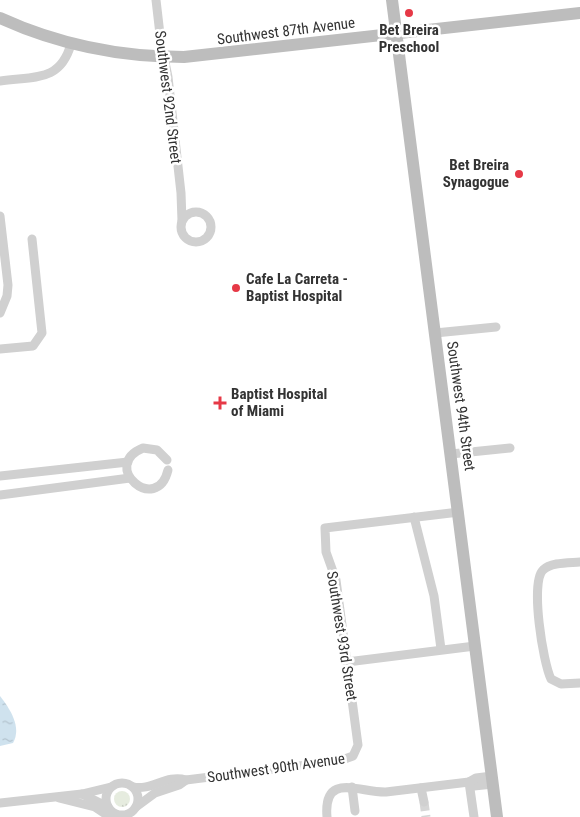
<svg xmlns="http://www.w3.org/2000/svg" width="580" height="817" font-family="'Roboto Condensed',sans-serif">
<style>
.grass{fill:url(#grass-tufts)}
.water{fill:url(#water-ripples)}
.lines{fill:none;stroke-linecap:round;stroke-linejoin:round}
.street-tunnel{stroke:#d6d6d6;stroke-width:9;stroke-dasharray:9 4.5;stroke-linecap:butt}
.street{stroke:#d0d0d0;stroke-width:9}
.secondary{stroke:#bdbdbd;stroke-width:12}
.poi-dot{fill:#e63946;stroke:#fff;stroke-width:2}
.labels{text-anchor:middle;stroke-width:5;stroke-linejoin:round;paint-order:stroke}
.poi-label{font-size:15px;font-weight:bold;fill:#333;stroke:#fff;text-anchor:start}
.street-label{font-size:15px;fill:#333;stroke:#fff}
</style>
<defs>
<pattern id="grass-tufts" width="24" height="20" patternUnits="userSpaceOnUse" patternTransform="scale(1.25)"><rect width="24" height="20" fill="#e6ecdf"/><path d="M3 7l-1-3M5 7V3M7 7l1-3M15 17l-1-3M17 17v-4M19 17l1-3" fill="none" stroke="#c6cbc0"/></pattern>
<pattern id="water-ripples" width="26" height="14" patternUnits="userSpaceOnUse" patternTransform="scale(1.25)"><rect width="26" height="14" fill="#cfe2ee"/><path d="M2 4q2-2 4 0t4 0M15 11q2-2 4 0t4 0" fill="none" stroke="#b2c2cd"/></pattern>
</defs>
<rect width="100%" height="100%" fill="#fff"/>
<!-- grass -->
<circle class="grass" cx="122" cy="799" r="8"/>
<!-- water -->
<path class="water" d="M0,696c10,13 22,31 13,47l-13,3z"/>
<g class="lines">
<!-- street-tunnel -->
<polyline class="street-tunnel" points="424,802 426,817"/>
<!-- street -->
<g class="street">
<polyline points="156,0 161,43 168,77 181,193 182,221"/>
<path d="M0,81c33,-5 60,2 71,-37"/>
<circle cx="196" cy="227" r="15"/>
<polyline points="0,216 8,285 7,296 0,313"/>
<polyline points="435,333 496,327"/>
<polyline points="0,349 33,346 42,333 32,239"/>
<polyline points="451,454 510,448"/>
<path d="M167,460l-10,-10 -14,-2c-44,18 14,68 25,22"/>
<polyline points="0,476 128,462"/>
<polyline points="0,495 130,478"/>
<polyline points="414,517 434,596 441,649"/>
<path d="M580,562c-11,1 -29,0 -37,8 -13,12 0,93 8,109l10,5 19,-1"/>
<polyline points="347,662 475,646"/>
<polyline points="469,782 474,817"/>
<polyline points="469,782 474,786 493,784"/>
<circle cx="122" cy="799" r="16"/>
<path d="M133,787c19,4 33,-13 53,-7l153,-19 14,-5 5,-11 -22,-165 -10,-28 -1,-24 134,-16"/>
<polyline points="352,787 355,811"/>
<polyline points="421,788 424,802"/>
<polyline points="82,794 108,807"/>
<polyline points="59,798 95,807 110,817"/>
<polyline points="0,803 82,794 111,787"/>
<polyline points="136,807 155,793 179,785 186,780"/>
<path d="M327,817c-4,-46 33,-24 59,-25l83,-10 7,-4 16,-2"/>
</g>
<!-- secondary -->
<g class="secondary">
<polyline points="392,0 497,817"/>
<path d="M0,18c59,27 120,39 184,39l396,-44"/>
</g>
</g>
<!-- markers -->
<g class="poi-dot">
<circle cx="409" cy="13" r="5"/>
<circle cx="519" cy="174" r="5"/>
<circle cx="236" cy="288" r="5"/>
<path d="M217.5 395.5h5v5h5v5h-5v5h-5v-5h-5v-5h5z"/>
</g>
<g class="labels">
<!-- poi labels -->
<g class="poi-label">
<text x="409" y="35" text-anchor="middle">Bet Breira<tspan x="409" dy="17">Preschool</tspan></text>
<text x="509" y="170" text-anchor="end">Bet Breira<tspan x="509" dy="17">Synagogue</tspan></text>
<text x="246" y="284">Cafe La Carreta -<tspan x="246" dy="17">Baptist Hospital</tspan></text>
<text x="231" y="399">Baptist Hospital<tspan x="231" dy="17">of Miami</tspan></text>
</g>
<!-- street labels -->
<g class="street-label">
<text transform="translate(286 31) rotate(-7)" y="5">Southwest 87th Avenue</text>
<text transform="translate(168 97) rotate(83)" y="5">Southwest 92nd Street</text>
<text transform="translate(461 406) rotate(82)" y="5">Southwest 94th Street</text>
<text transform="translate(342 636) rotate(81)" y="5">Southwest 93rd Street</text>
<text transform="translate(276 768) rotate(-8)" y="5">Southwest 90th Avenue</text>
</g>
</g>
</svg>
